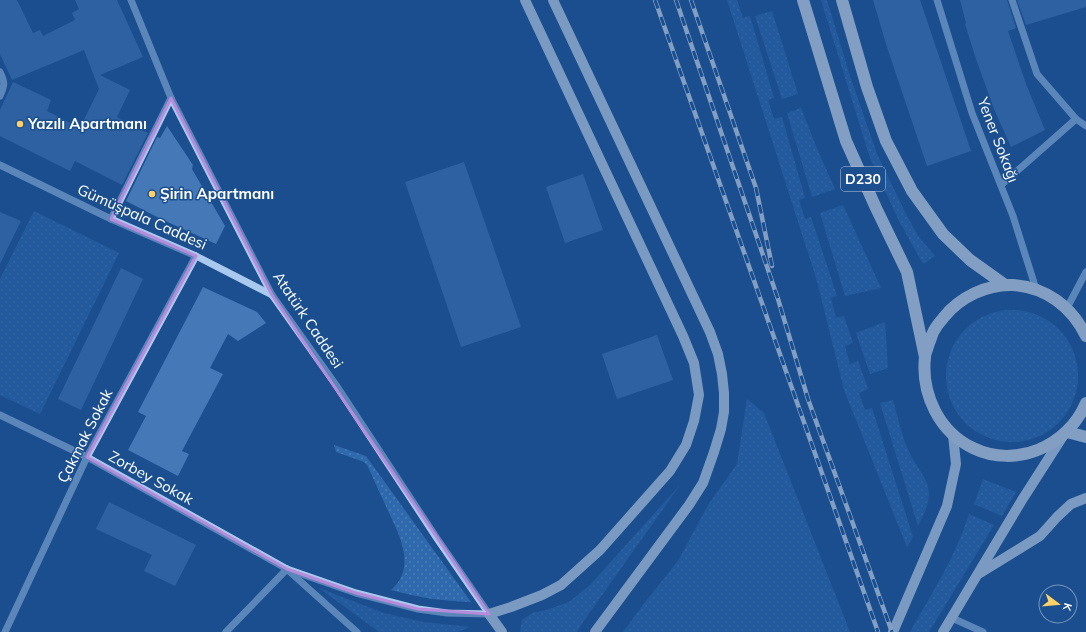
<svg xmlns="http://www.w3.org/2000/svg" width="1086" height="632" font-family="Mulish,sans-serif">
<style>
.grass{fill:url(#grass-dots)}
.building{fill:#4478b7}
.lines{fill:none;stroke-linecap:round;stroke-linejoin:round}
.minor{stroke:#a9c9ee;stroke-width:7}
.major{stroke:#f0f6ff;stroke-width:10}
.highway{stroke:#fff;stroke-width:12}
.rail-casing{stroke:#fff;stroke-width:4.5}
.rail{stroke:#1b4f8f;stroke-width:3;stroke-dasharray:9;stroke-linecap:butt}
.marked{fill:none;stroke:#b68bdc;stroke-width:3;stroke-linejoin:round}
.poi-dot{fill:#ffd166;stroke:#1b4f8f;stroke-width:1.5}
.labels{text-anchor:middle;stroke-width:3;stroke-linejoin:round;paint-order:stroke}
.shield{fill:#1b4f8f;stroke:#bbcadd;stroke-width:1}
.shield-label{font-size:14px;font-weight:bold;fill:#fff}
.poi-label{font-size:15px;font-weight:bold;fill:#fff;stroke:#1b4f8f;text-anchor:start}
.street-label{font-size:15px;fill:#fff;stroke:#1b4f8f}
</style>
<defs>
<pattern id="grass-dots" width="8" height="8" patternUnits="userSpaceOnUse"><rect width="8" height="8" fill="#2e69ad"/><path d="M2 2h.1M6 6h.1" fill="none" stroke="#4d80b9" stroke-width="1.8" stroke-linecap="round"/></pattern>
</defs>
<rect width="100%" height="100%" fill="#1b4f8f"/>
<!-- grass -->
<g class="grass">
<polygon points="727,0 737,0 743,18 750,16 774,98 768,100 774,119 782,117 805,198 799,200 805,219 811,217 837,296 831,298 836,318 844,316 853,343 845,346 850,364 858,361 868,389 859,393 865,410 872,408 913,537 907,547 844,390 817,281"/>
<polygon points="821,0 827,0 850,76 877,154 905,212 918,236 935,256 923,264 899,221 870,158"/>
<polygon points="772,11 798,94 782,99 755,16"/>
<polygon points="801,108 818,151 835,189 812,197 787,113"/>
<polygon points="843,205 881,288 845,296 820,213"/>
<polygon points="34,211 119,253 40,414 0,395 0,279"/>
<circle cx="1012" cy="376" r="66"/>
<polygon points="885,322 888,368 870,374 856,333"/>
<polygon points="747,399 764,413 850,632 623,632 642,606 678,561 708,505 737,464"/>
<path d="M893,400c5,18 9,37 17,54 6,12 19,26 19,39 0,12 -6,23 -11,33l-38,-123z"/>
<path d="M334,445l32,11 105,146c-30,-1 -51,-4 -80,-12 29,-25 4,-62 -7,-88 -6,-12 -11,-25 -17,-37l-3,-3 -28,-10z"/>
<polygon points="983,479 1016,492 1002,516 974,504"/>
<polygon points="680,485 583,622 577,632 520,632 522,620 532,613 546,610 569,602 590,585"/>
<path d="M969,514l25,11 -65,107h-19c22,-39 46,-76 59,-118z"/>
<polygon points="319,588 384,613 423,622 470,627 458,632 379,632"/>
</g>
<!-- building -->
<g class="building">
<polygon points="0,0 17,0 33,33 40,30 43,36 75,20 72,13 79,9 75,0 117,0 143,57 100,75 130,90 117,117 148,133 122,185 75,161 70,171 0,136 0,110 13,82 51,100 47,111 80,128 99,89 84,50 12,80 0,54"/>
<polygon points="873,0 920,0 971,151 927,166 887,47"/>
<polygon points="960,0 1007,0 1016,28 1008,31 1026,84 1045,130 1011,147 994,109 976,59 965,24 966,23"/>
<polygon points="1017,0 1086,0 1086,7 1026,25"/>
<polygon points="167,126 193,165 192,169 225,226 216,244 161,219 126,201 157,137 160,138"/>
<polygon points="464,162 521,327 461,347 405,182"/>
<polygon points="583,174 603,230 565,243 546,187"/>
<polygon points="0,212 21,221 0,264"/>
<polygon points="121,268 143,279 81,410 58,399"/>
<polygon points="203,287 257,312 266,323 238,341 228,334 210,368 223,374 182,451 189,454 178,476 128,450 146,416 138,412"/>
<polygon points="657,335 673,380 617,399 602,354"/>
<polygon points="109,502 196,545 175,586 144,571 152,555 96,529"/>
</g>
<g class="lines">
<!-- minor -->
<g class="minor">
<polyline points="131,0 171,98 272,295 336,385 438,540 489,614"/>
<polyline points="937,0 972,113 1013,216 1036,289"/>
<polyline points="1012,0 1037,74 1076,119 1086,126"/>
<path d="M0,72c5,10 5,13 0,24"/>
<polyline points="0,165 111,219 196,256 272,295"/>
<polyline points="1001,185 1076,119"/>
<polyline points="111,219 171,98"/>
<polyline points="1067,308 1086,272"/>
<polyline points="0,415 87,457 287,569 356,593 418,609 447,613 489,614"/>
<polyline points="290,572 357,632"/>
<polyline points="952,618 983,632"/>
<polyline points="5,632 87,457 196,256"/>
<polyline points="226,632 287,569"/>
</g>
<!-- major -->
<g class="major">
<polyline points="553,0 710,332 718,354 722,374 724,393 724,412 721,429 714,452 703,483 689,505 595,632"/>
<polyline points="980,573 1040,536 1057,517 1071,504 1086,498"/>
<polyline points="502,632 489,614 511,607 542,595 561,585 600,550 670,471 686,445 694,421 699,395 694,363 683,336 525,0"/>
<polyline points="893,632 947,506 956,464 953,435"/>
<polyline points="943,632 1022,500 1063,436"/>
</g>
<!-- highway -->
<g class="highway">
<polyline points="803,0 846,141 876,208 907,272 925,357"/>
<polyline points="842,0 867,87 886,141 912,191 943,234 970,260 1005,285"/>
<path d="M1086,336c-14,-29 -40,-49 -73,-51 -26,-1 -53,12 -69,32 -3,4 -7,8 -9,12 -3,4 -4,10 -6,14 -1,5 -4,10 -4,14 -4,37 14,75 48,91 43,21 95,-2 113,-45"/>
<polyline points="1067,432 1086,437"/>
</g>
<defs>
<g id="rail">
<polyline points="655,0 878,632"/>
<polyline points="676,0 778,299 808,399 892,632"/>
<polyline points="691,0 756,188 772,266"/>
</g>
</defs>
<!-- rail casing -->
<use href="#rail" class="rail-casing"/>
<!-- rail -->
<use href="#rail" class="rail"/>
</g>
<!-- marked area -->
<path d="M0 0H1086V632H0ZM171,98l101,197 217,319 -71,-5 -62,-16 -69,-24 -200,-112 109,-201 -85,-37z" fill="#1b4f8f" fill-opacity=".55" fill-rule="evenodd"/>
<path class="marked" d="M171,98l101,197 217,319 -71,-5 -62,-16 -69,-24 -200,-112 109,-201 -85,-37z"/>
<!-- markers -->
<g class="poi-dot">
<circle cx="20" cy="124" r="4"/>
<circle cx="152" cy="194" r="4"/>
</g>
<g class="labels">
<!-- shield labels -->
<rect class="shield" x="841" y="167" width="44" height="24" rx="3"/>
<g class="shield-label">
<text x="863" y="184">D230</text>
</g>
<!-- poi labels -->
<g class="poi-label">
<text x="28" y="129">Yazılı Apartmanı</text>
<text x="160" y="199">Şirin Apartmanı</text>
</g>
<!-- street labels -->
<g class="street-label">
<text transform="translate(998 140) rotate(69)" y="5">Yener Sokağı</text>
<text transform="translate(142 217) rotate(24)" y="5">Gümüşpala Caddesi</text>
<text transform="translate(308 320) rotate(56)" y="5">Atatürk Caddesi</text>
<text transform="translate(85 436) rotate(-63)" y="5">Çakmak Sokak</text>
<text transform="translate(151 478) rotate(29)" y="5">Zorbey Sokak</text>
</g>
</g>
<!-- north arrow -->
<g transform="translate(1058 604) rotate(106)"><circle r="19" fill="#1b4f8f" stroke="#7695bc"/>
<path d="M0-3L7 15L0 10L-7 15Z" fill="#ffd166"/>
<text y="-6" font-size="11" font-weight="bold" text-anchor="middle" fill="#ffffff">K</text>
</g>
</svg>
